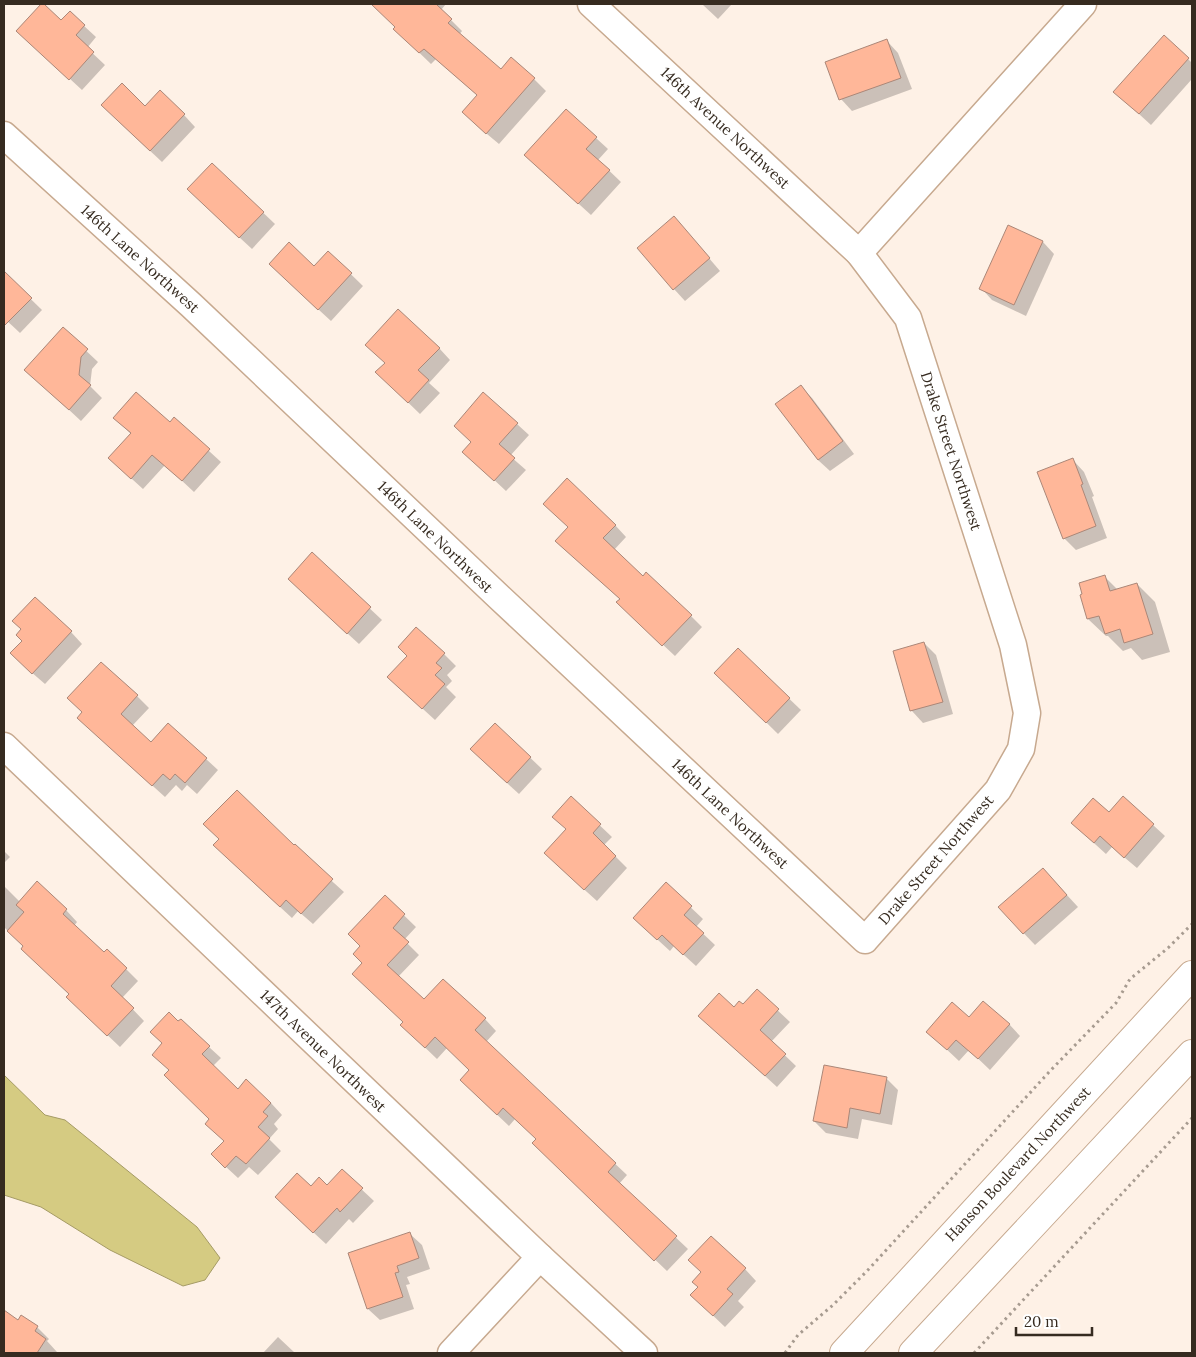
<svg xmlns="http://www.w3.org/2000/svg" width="1196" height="1357" font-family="Lora,serif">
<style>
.water{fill:#d5cb82;stroke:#a59b65}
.shadow{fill:#0003}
.building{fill:#ffb799;stroke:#ab8778}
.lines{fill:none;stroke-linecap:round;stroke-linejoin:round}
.minor-casing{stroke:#c7a98f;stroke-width:29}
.secondary-casing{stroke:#c7a98f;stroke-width:30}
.path{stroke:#a79b90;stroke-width:3;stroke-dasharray:2.5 4;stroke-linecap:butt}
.minor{stroke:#fff;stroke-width:26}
.secondary{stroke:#fff;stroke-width:28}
.labels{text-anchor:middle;stroke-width:4;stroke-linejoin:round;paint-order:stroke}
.street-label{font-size:15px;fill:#362b20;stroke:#fff}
</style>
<rect width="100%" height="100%" fill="#fef1e6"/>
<!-- water -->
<polygon class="water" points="4,1075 45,1115 65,1120 197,1227 220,1258 205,1280 183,1286 110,1250 41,1207 4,1195"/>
<!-- shadow -->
<g class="shadow">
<polygon points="372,4 446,4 441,10 462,31 459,35 501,71 534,79 546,91 499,144 475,124 478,96 436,59 431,64 407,41 397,27"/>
<polygon points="702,4 732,4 718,19"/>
<polygon points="70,13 96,37 87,48 105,65 82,90 30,42 62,22"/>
<polygon points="887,41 898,53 912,89 852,111 841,99"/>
<polygon points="1188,59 1192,63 1192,79 1151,125 1115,92"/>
<polygon points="145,107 184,115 195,127 162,162 114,117"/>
<polygon points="596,138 608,149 598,160 621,182 591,215 537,166"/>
<polygon points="212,164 275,224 252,249 200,201"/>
<polygon points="1009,227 1043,242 1054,254 1026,316 992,300 981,288"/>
<polygon points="685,230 720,271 685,301 674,289"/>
<polygon points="328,252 363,286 331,321 282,276 314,267"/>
<polygon points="4,273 42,310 20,333 4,318"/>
<polygon points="63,329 98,362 92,369 90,386 102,398 81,421 38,381"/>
<polygon points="439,348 450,360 429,383 440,393 420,414 389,384"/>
<polygon points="801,387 812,398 854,454 830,471 818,460 777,405"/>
<polygon points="115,418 170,424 174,419 221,462 194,492 165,465 143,489 122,470 131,434"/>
<polygon points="517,424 529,435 510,456 526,470 506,491 476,463"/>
<polygon points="1073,460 1084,472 1094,496 1092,497 1107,538 1076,550 1064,538"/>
<polygon points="615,525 626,537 614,550 643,577 691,616 702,627 675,656 630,614 621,600 568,552 569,527"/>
<polygon points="312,554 382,620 359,644 301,591"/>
<polygon points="1105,577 1118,590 1137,584 1155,602 1170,652 1142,660 1131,648 1123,651 1108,636 1106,636 1088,619"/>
<polygon points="71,632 82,644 45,684 23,665"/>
<polygon points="924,643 936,655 953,714 923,723 912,711 894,652"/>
<polygon points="738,650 801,710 778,734 716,673"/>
<polygon points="444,654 456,666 447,675 452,681 446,687 456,697 435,720 400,688"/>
<polygon points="137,696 149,708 132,726 151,744 168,724 218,770 197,794 187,785 182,791 176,785 165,797 90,729"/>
<polygon points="495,724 542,769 519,794 483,761"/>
<polygon points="571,798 612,837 604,845 627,868 597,901 557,865 567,830"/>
<polygon points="1109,814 1153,825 1165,836 1137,868 1112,847 1106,854 1085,835"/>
<polygon points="294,847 344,892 313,924 298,911 292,918 226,857"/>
<polygon points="4,851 10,857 4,863"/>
<polygon points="1054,881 1078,907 1035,945 1000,908"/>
<polygon points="666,884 703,919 696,927 715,945 696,966 674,946 670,951 647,930"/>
<polygon points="4,886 20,902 66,910 77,922 74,926 104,953 107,950 138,981 122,998 144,1021 120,1047 79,1008 70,994 4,927"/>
<polygon points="385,897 416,927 404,940 419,955 398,977 424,1001 485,1019 496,1031 486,1042 627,1175 619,1184 688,1249 667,1271 545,1155 537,1139 515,1119 509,1126 473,1092 470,1070 447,1048 437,1059 414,1037 364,963 362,946"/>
<polygon points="757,991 790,1022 771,1042 796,1066 777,1087 711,1027 743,1006"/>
<polygon points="969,1019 1009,1024 1020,1036 990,1070 969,1050 959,1061 927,1031"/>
<polygon points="209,1047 221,1058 213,1066 238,1090 271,1103 282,1115 274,1124 278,1129 269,1139 281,1151 258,1175 249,1167 238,1178 225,1166 225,1142 211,1119 166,1075"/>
<polygon points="886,1078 898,1090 892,1125 862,1119 858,1139 826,1133 814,1121"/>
<polygon points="342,1171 374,1201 353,1223 349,1219 326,1244 288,1209 311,1188 327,1187"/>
<polygon points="410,1234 422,1245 430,1269 407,1277 410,1284 406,1285 414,1309 380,1320 368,1309 350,1254"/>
<polygon points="745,1269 756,1281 738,1301 744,1307 725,1327 704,1307 699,1287"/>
<polygon points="9,1315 19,1322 37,1327 49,1339 47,1341 57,1352 56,1353 4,1353 4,1322"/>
<polygon points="278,1337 295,1353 263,1353"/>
</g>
<!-- building -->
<g class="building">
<polygon points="41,4 44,4 61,20 70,11 85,25 76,35 94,52 69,80 16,31"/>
<polygon points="371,4 436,4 452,19 448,23 501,69 511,57 535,78 486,134 462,112 477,95 424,49 419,53 393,29 395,27"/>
<polygon points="1164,35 1189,58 1139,114 1113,92"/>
<polygon points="887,39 901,78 839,100 825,62"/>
<polygon points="122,83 145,106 160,90 185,114 150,151 101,105"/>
<polygon points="566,109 597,137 586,149 610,170 578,204 524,155"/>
<polygon points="212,163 264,212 239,238 187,189"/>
<polygon points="674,216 710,258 673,290 637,248"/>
<polygon points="1008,225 1043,241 1014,305 979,289"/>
<polygon points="289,242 314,266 328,251 352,273 318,310 269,264"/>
<polygon points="4,271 32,298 4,326"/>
<polygon points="398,309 440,348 418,370 429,380 408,403 375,372 385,363 365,345"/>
<polygon points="63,327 88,349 81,357 79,375 91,385 69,410 24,370"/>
<polygon points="801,385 843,441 818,460 775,404"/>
<polygon points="136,392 170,422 174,417 210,449 182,481 152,455 131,479 108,458 131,433 113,418"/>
<polygon points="483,392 518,423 499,444 515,458 494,481 462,452 471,442 454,426"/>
<polygon points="1073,458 1083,484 1081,485 1096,526 1063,539 1037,472"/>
<polygon points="567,478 616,525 603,538 643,576 646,572 692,615 662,646 616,602 620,599 555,541 568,527 543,504"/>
<polygon points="312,552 371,607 347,634 288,579"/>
<polygon points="1105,575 1110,591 1137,583 1153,634 1124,643 1120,629 1105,634 1099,616 1087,619 1080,595 1082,594 1079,583"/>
<polygon points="35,597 72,631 32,674 10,653 22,641 16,635 21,629 12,621"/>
<polygon points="416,627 445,653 436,663 442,668 435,675 445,684 422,709 387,677 407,656 398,647"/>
<polygon points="924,642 943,702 910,711 893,651"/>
<polygon points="738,648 790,698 766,723 714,673"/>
<polygon points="101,662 138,695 121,714 151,742 168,723 207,758 185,783 175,774 170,780 163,774 152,786 77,718 82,712 67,698"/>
<polygon points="495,723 531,757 507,783 470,749"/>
<polygon points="237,790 294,845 295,844 333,879 301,914 286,900 280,907 213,845 219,839 203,824"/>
<polygon points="571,796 601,824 593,833 616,856 584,890 544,853 566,829 552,817"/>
<polygon points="1123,796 1154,824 1124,858 1100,836 1094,843 1071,823 1093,798 1109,812"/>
<polygon points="1043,868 1067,895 1023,934 998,907"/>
<polygon points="37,881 67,909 63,914 104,952 107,949 127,968 111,986 134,1008 107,1036 66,997 69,994 21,949 23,946 7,931 24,912 16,905"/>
<polygon points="666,882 692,906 684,915 704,933 683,955 662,935 657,940 633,918"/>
<polygon points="385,895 405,914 393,928 409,942 387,965 424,999 443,979 486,1018 475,1030 616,1163 608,1172 677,1236 654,1261 532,1143 536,1139 503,1108 497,1115 460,1080 469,1070 435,1037 425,1048 400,1025 403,1022 352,974 362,963 353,954 360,946 348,934"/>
<polygon points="757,989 779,1009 760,1030 786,1054 765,1076 698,1016 719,993 734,1007 739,1001 743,1004"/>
<polygon points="983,1001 1010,1024 978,1059 956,1040 947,1050 926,1032 952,1002 969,1017"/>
<polygon points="169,1012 178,1021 181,1019 210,1046 202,1054 238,1089 246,1079 271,1103 263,1112 268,1116 258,1127 270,1138 246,1164 236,1156 225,1168 211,1154 224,1141 205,1124 209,1119 164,1075 169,1070 152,1055 162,1043 150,1032"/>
<polygon points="824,1065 887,1077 880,1114 850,1108 847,1128 813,1121"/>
<polygon points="342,1169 363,1188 340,1212 337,1208 313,1233 275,1197 297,1173 311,1186 319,1177 327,1185"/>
<polygon points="410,1232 419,1258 397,1266 399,1272 395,1273 403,1297 367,1309 348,1253"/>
<polygon points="711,1236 746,1268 727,1289 733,1294 713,1316 690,1295 698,1287 692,1282 701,1272 688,1260"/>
<polygon points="4,1310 18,1320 21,1315 38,1326 35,1331 46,1339 37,1353 4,1353"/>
</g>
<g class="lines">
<defs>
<g id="minor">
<polyline points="4,135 191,305 499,597 865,940 998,790 1021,749 1027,713 1013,645 908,318 859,253 591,4"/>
<polyline points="859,253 1083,4"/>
<polyline points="4,746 540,1257 644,1353"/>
<polyline points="451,1353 540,1257"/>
</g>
<g id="secondary">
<polyline points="844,1353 1192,975"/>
<polyline points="913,1353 1192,1054"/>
</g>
</defs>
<!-- minor casing -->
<use href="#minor" class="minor-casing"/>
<!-- secondary casing -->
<use href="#secondary" class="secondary-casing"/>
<!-- path -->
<g class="path">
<polyline points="785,1353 798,1335 833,1305 867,1271 1050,1071 1116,1003 1130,979 1168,948 1192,924"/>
<polyline points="974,1353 1192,1118"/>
</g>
<!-- minor -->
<use href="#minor" class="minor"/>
<!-- secondary -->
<use href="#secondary" class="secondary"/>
</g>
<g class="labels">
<!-- street labels -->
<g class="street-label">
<text transform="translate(725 128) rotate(43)" y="5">146th Avenue Northwest</text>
<text transform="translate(140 259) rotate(42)" y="5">146th Lane Northwest</text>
<text transform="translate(951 451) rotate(72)" y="5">Drake Street Northwest</text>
<text transform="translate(435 537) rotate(44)" y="5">146th Lane Northwest</text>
<text transform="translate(730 814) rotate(43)" y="5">146th Lane Northwest</text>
<text transform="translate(936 860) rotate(-49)" y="5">Drake Street Northwest</text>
<text transform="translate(323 1051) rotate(44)" y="5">147th Avenue Northwest</text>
<text transform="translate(1018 1164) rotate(-47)" y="5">Hanson Boulevard Northwest</text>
</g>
</g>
<!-- border -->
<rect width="1196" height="1357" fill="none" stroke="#362b20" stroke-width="10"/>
<!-- scale -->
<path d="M1016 1327v8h76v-8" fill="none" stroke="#362b20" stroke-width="2.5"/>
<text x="1024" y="1327" font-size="15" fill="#362b20" stroke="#ffffff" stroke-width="4" paint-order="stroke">20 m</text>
</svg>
